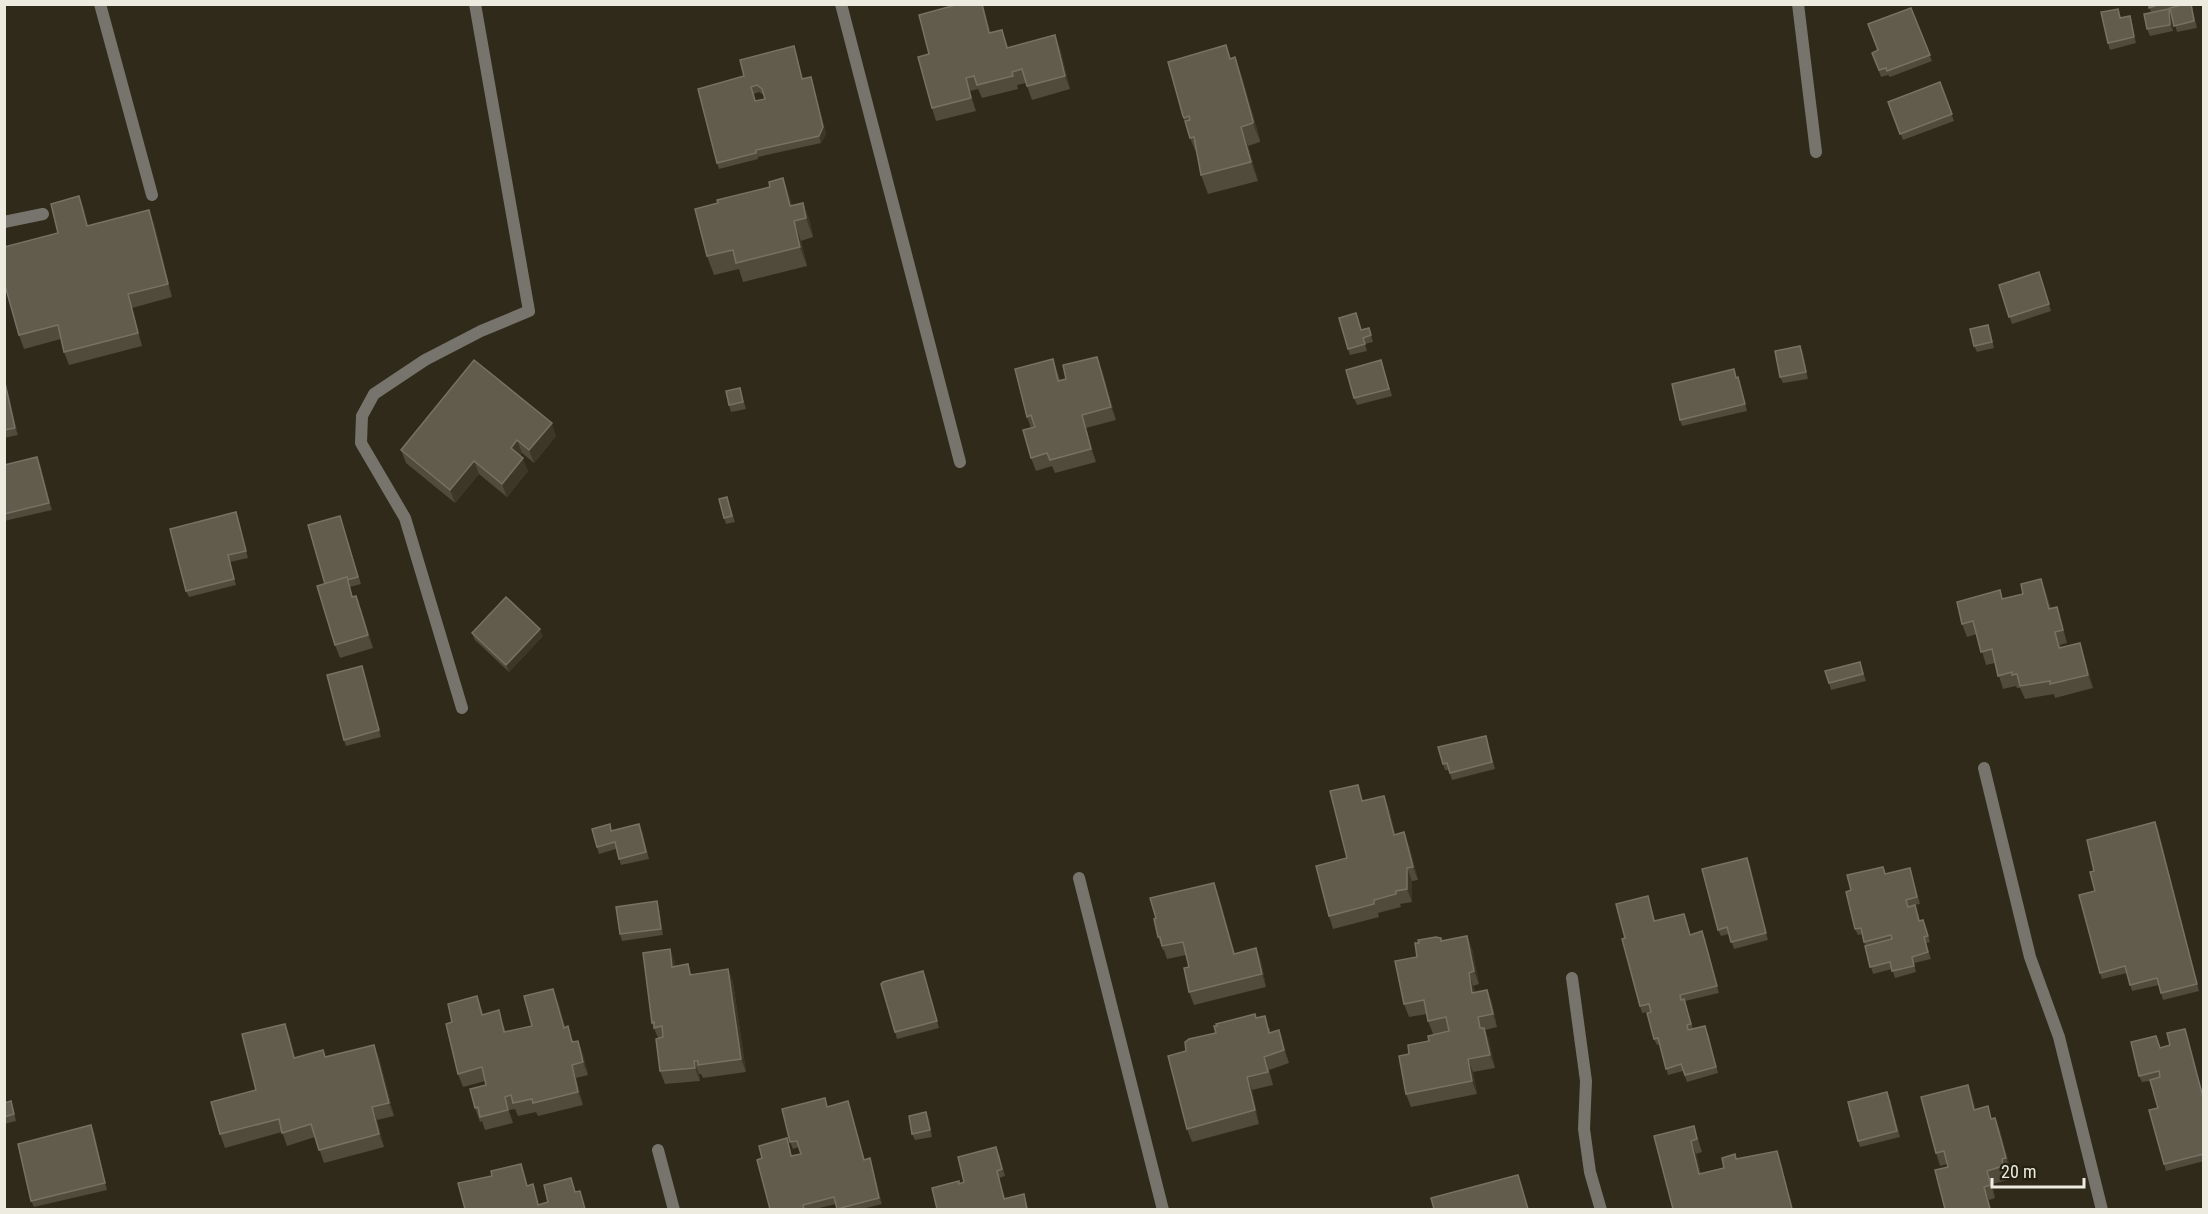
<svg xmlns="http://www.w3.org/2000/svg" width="2208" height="1214" font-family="'Roboto Condensed',sans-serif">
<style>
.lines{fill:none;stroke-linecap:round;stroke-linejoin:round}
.service{stroke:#76746c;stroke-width:12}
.minor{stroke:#76746c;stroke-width:12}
.wall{fill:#504b3a;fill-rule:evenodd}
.shaded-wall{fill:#3c3726}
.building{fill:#615c4c;stroke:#777263;stroke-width:1.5;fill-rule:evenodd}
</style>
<rect width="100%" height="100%" fill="#2f2a1a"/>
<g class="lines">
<!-- service -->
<polyline class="service" points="4,222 43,214"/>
<!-- minor -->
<g class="minor">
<polyline points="100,4 152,195"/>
<polyline points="841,4 960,462"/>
<polyline points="1798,4 1816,152"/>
<polyline points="462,708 405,518 361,443 362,416 374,394 425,360 481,331 529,311 475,4"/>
<polyline points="1984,768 2030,957 2059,1037 2102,1210"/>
<polyline points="1079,878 1163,1210"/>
<polyline points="1572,978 1586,1081 1584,1129 1590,1172 1601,1210"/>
<polyline points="658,1150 674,1210"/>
</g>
</g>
<!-- wall -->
<g class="wall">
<polygon points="959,4 982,4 991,33 1007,43 1008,48 1060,48 1070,89 1032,100 1026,83 1017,85 1018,89 982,98 978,89 970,91 976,111 936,121 932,108 929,54"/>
<polygon points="2149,4 2178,4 2178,6 2191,4 2197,28 2177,32 2171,9 2169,9 2173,31 2150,36 2147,29 2151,13"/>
<polygon points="1911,8 1932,61 1890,77 1888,75 1881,77 1872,53 1878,50"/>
<polygon points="2121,15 2121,18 2132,23 2136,43 2110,50 2108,43"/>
<polygon points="1226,45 1231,59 1235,57 1242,77 1260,140 1260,142 1248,146 1258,181 1208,194 1201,175 1198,157 1190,138 1183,116"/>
<path d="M794,46l9,33 8,-2 2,7 13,50 -5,9 -63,14v2l-39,10 -2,-6 27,-87zM759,92l5,3 1,4 -9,2 -2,-7z"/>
<polygon points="1940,82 1954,121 1903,140 1888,102"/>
<polygon points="783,178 792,206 803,203 810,222 813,237 801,241 807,266 743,282 739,269 714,275 707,256 718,203 770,187"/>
<polygon points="79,196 84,209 88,226 154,223 172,297 132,308 142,346 69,365 64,352 61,339 24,349 19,335 58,233"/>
<polygon points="2039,272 2051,311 2012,324 1999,285"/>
<polygon points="1369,328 1373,342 1365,344 1367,351 1350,355 1348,349 1361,330"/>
<polygon points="1990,331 1994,348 1977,352 1974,346"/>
<polygon points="1800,346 1803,353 1808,379 1783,383 1780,377"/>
<polygon points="1053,359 1060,380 1102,370 1116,420 1086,428 1096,462 1055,473 1052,466 1036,471 1031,458 1031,428 1027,417"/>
<polygon points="1381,360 1392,396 1357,405 1354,398"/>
<polygon points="1738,377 1747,411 1682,426 1680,420"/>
<polygon points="4,383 7,390 18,435 4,438"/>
<polygon points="740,388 746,409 731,412 729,405"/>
<polygon points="556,436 534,463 522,453 520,455 528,471 507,497 479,474 455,503 406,463 401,450"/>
<polygon points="40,464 52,510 4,521 4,465"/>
<polygon points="727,497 735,522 726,524 724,518"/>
<polygon points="340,516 361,584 350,587 353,597 361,609 373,648 340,658 335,645"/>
<polygon points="238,519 248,558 230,562 236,585 189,597 186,591"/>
<polygon points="2041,579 2051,608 2057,607 2061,620 2067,643 2060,645 2061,648 2084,656 2093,688 2055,698 2054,694 2025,699 2020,688 2017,688 2016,686 2003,689 1995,663 1986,665 1977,634 1967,637 1962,624 2000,590 2003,599 2023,594"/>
<polygon points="472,633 543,636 509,672 475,640"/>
<polygon points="1860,662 1866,681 1831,690 1829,683"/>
<polygon points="362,666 381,737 346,746 344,740"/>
<polygon points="1486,736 1495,769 1452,780 1449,770 1445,770 1443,764"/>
<polygon points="1384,796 1389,809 1395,834 1409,845 1418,880 1412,881 1412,902 1400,904 1401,907 1378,913 1379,917 1333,929 1329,916 1364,801"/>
<polygon points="2158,829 2199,991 2163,1000 2159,985 2132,991 2127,973 2102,979 2100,973 2095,891"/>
<polygon points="612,831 642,831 649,859 621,865 616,849 599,854 597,847"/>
<polygon points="1747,858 1768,940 1734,949 1729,934 1721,936 1718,930"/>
<polygon points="1885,874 1912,875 1920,904 1909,906 1909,907 1915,905 1920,921 1923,920 1930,942 1926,943 1931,959 1914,963 1916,972 1895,978 1892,969 1873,974 1862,934 1858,935 1855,929 1851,890"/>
<polygon points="1219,897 1235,954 1256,948 1261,961 1266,987 1194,1005 1189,992 1189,967 1186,955 1167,959 1164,950 1163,950 1158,937"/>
<polygon points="657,901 659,908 663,935 622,941 620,934"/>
<polygon points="1650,903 1655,921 1684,914 1690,935 1705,938 1719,993 1685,1001 1693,1029 1708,1033 1718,1073 1687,1082 1683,1071 1668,1075 1660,1044 1657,1045 1654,1039 1651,1011 1642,1013 1640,1006"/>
<polygon points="1467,936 1472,949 1479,984 1473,986 1475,992 1487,990 1492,1003 1497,1027 1485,1030 1489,1041 1495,1068 1473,1072 1477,1094 1411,1107 1406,1094 1409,1054 1429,1041 1433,1034 1428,1021 1427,1014 1409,1017 1404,1004 1417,957 1442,941"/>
<polygon points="670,949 675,966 688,964 692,975 728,969 733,982 746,1072 703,1078 701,1074 699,1074 700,1081 665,1084 660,1071 658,1038 652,1023"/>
<polygon points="925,977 939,1028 897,1039 895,1032"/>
<polygon points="558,1002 565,1027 574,1042 578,1041 583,1054 588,1075 576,1078 583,1105 538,1116 536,1112 518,1116 515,1109 509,1110 513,1123 485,1130 482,1121 480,1122 475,1108 486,1085 485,1081 463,1087 458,1074 452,1022 482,1010 483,1014 503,1024 506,1032 532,1026"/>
<polygon points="1256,1018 1270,1029 1270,1033 1279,1030 1289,1063 1269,1070 1273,1085 1252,1090 1259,1124 1192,1142 1187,1129 1186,1051"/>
<polygon points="285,1024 290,1037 295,1058 379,1058 394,1116 377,1120 384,1147 324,1163 315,1137 287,1146 282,1132 225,1148 220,1134 256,1090"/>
<polygon points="2185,1029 2204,1098 2204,1161 2166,1171 2164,1164 2158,1108 2150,1081 2142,1082 2139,1076 2160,1048 2170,1045"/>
<polygon points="1968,1085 1975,1109 1992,1119 1995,1118 2000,1131 2011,1171 2006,1172 2008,1180 1992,1184 1995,1198 1989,1200 1947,1164 1940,1166 1936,1153"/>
<polygon points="1890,1099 1900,1137 1860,1147 1858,1141"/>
<polygon points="848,1101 864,1160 870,1158 882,1204 862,1209 837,1209 836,1204 815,1209 770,1209 762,1158 787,1138 792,1156 801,1154 799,1147 793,1149 790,1142 828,1107"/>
<polygon points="4,1103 13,1108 16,1121 4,1124"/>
<polygon points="929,1119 932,1137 915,1140 912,1134"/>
<polygon points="1694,1126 1702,1152 1696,1154 1701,1174 1724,1168 1736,1159 1781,1164 1793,1209 1673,1209"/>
<polygon points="94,1132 107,1190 34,1207 31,1201"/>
<polygon points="999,1154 1005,1176 999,1178 1005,1198 1024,1194 1028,1209 964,1182"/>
</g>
<!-- shaded-wall -->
<g class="shaded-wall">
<polygon points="982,4 985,12 994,46 989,33"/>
<polygon points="2169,9 2172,16 2173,31 2170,25"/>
<polygon points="2130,16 2132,23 2136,43 2134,37"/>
<polygon points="1002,30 1007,43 1011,61 1007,48"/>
<polygon points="1055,35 1060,48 1070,89 1065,76"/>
<polygon points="1235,57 1242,77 1260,142 1253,123"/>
<polygon points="811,77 826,134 821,143 819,136"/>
<polygon points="966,78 970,91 976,111 971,98"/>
<polygon points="1241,127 1248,146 1258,181 1251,162"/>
<polygon points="783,178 790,198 796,221 790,206"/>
<polygon points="79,196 84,209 92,239 87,226"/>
<polygon points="803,203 810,222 813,237 806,218"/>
<polygon points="149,210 154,223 172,297 168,284"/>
<polygon points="794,221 801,241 807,266 800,247"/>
<polygon points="1800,346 1803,353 1808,379 1806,372"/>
<polygon points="1097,357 1102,370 1116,420 1111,407"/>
<polygon points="5,383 7,390 18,435 15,428"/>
<polygon points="1082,415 1086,428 1096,462 1091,449"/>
<polygon points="552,423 556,436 534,463 529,450"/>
<polygon points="517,440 522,453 516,461 511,448"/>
<polygon points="37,457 40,464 52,510 49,503"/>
<polygon points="523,458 528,471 507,497 502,484"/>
<polygon points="474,461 479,474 455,503 450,490"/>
<polygon points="2041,579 2046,592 2054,622 2049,609"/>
<polygon points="356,596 361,609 373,648 368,635"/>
<polygon points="540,629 543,636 509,672 506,665"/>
<polygon points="2080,643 2084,656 2093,688 2088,675"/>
<polygon points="1384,796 1389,809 1398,848 1394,835"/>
<polygon points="2155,822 2158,829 2199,991 2197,984"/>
<polygon points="1404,832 1409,845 1418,880 1413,867"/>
<polygon points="1747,858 1750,864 1768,940 1766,933"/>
<polygon points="1407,868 1412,881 1412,902 1407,889"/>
<polygon points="1214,883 1219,897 1239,967 1234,954"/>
<polygon points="657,901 659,908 663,935 661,929"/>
<polygon points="1702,931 1705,938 1719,993 1717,986"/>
<polygon points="1467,936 1472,949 1479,984 1474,971"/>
<polygon points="1256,948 1261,961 1266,987 1262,974"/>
<polygon points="670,949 675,962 677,980 672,967"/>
<polygon points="728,969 733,982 746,1072 741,1059"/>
<polygon points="1469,973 1473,986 1477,1006 1472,993"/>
<polygon points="553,989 558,1002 568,1041 564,1028"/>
<polygon points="1487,990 1492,1003 1497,1027 1493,1014"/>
<polygon points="477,996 482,1010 486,1028 482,1015"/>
<polygon points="285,1024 290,1037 298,1071 294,1058"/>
<polygon points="1484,1028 1489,1041 1495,1068 1490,1055"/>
<polygon points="2185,1029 2204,1098 2204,1101"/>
<polygon points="1279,1030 1283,1044 1289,1063 1284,1050"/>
<polygon points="578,1041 583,1054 588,1075 583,1062"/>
<polygon points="374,1045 379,1058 394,1116 389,1103"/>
<polygon points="1468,1059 1473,1072 1477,1094 1472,1081"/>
<polygon points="694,1061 699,1074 700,1081 695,1068"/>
<polygon points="572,1065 576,1078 583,1105 578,1092"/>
<polygon points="1247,1077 1252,1090 1259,1124 1255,1110"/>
<polygon points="1968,1085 1973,1098 1979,1123 1974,1110"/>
<polygon points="505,1097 513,1123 508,1110"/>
<polygon points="372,1107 377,1120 384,1147 379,1134"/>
<polygon points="926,1112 929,1119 932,1137 930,1130"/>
<polygon points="1995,1118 2000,1131 2011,1171 2006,1158"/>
<polygon points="91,1125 94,1132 107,1190 105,1183"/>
<polygon points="1691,1141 1696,1154 1704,1187 1699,1174"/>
<polygon points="1777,1151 1781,1164 1793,1209 1792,1209"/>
<polygon points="870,1158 872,1165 882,1204 879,1198"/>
<polygon points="1987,1171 1992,1184 1995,1198 1991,1185"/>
<polygon points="533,1184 538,1198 541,1209 539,1209"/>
<polygon points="1984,1187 1989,1200 1991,1209 1990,1209"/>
</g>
<!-- building -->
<g class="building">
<polygon points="959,4 982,4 989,33 1002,30 1007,48 1055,35 1065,76 1027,86 1022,69 1012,72 1013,76 977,85 974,76 966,78 971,98 932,108 918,57 929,54 919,15"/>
<polygon points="2149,4 2160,4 2149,8"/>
<polygon points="2185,4 2191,4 2194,21 2174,26 2170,8"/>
<polygon points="1911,8 1930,55 1887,71 1886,68 1879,70 1872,53 1878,50 1868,24"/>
<polygon points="2118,9 2120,18 2130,16 2134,37 2108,43 2101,12"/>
<polygon points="2169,9 2170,25 2147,29 2144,14"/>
<polygon points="1226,45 1230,59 1235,57 1253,121 1253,123 1241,127 1251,162 1201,175 1194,137 1190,138 1185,121 1190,120 1189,116 1184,118 1183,116 1168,62"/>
<path d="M794,46l8,33 9,-2 12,50 -4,9 -63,14v3l-39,10 -19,-74 46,-13 -4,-16zM757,85l5,4 3,10 -10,2 -4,-14z"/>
<polygon points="1940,82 1952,114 1900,134 1888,102"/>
<polygon points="783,178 790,206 803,203 806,218 794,221 800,247 736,263 733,250 707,256 695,209 718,203 717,200 770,187 769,182"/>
<polygon points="79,196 87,226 149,210 168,284 128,294 138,333 64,352 58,325 19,335 4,282 4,247 58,233 51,204"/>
<polygon points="2039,272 2049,304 2009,317 1999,285"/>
<polygon points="1356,313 1361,330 1369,328 1371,335 1363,338 1365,344 1348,349 1339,318"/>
<polygon points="1988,325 1992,342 1974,346 1970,329"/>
<polygon points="1800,346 1806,372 1780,377 1775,351"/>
<polygon points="1097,357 1111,407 1082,415 1091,449 1050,460 1047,453 1031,458 1023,430 1035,427 1031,415 1027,417 1015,369 1053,359 1058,381 1066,379 1063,365"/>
<polygon points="474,360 552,423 529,450 517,440 511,448 523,458 502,484 474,461 450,490 401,450"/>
<polygon points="1381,360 1389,389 1354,398 1346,370"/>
<polygon points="1734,369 1736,378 1738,377 1745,404 1680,420 1672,384"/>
<polygon points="5,383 15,428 4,430 4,383"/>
<polygon points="740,388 743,402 729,405 726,391"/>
<polygon points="37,457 49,503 4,514 4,465"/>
<polygon points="727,497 732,516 724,518 719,499"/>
<polygon points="236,512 246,551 228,555 234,579 186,591 170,529"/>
<polygon points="340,516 358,577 347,580 347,577 325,584 308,525"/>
<polygon points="347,577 352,597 356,596 368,635 335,645 317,586"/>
<polygon points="2041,579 2049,609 2057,607 2063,630 2055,632 2059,648 2080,643 2088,675 2050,684 2050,681 2020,686 2017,674 2012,675 2012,672 1998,676 1992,649 1981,652 1973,621 1962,624 1957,602 2000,590 2002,599 2023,594 2021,584"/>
<polygon points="506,597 540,629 506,665 472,633"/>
<polygon points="1860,662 1863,674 1829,683 1825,671"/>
<polygon points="362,666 379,730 344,740 327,675"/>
<polygon points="1486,736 1492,762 1450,773 1447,763 1443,764 1438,747"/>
<polygon points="1358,785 1362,801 1384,796 1394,835 1404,832 1413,867 1407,868 1407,889 1396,891 1396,894 1374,900 1374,904 1329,916 1316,866 1347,858 1330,791"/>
<polygon points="2155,822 2197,984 2161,993 2157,978 2130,985 2125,966 2100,973 2079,895 2095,891 2090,872 2094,871 2087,840"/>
<polygon points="610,824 611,831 639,824 646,852 619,859 615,842 597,847 592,829"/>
<polygon points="1747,858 1766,933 1731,942 1727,927 1718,930 1702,869"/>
<polygon points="1883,867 1885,874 1910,868 1917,897 1906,900 1908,907 1915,905 1919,921 1923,920 1928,936 1924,937 1928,952 1912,957 1914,966 1892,971 1890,962 1870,967 1865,946 1892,939 1891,935 1864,942 1861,928 1855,929 1846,892 1851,890 1847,875"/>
<polygon points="1214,883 1234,954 1256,948 1262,974 1189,992 1184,968 1189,967 1183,942 1162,946 1160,937 1158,937 1154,919 1156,918 1150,898"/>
<polygon points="1648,896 1654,921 1684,914 1690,935 1702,931 1717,986 1680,995 1681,1000 1684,999 1691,1024 1687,1025 1688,1030 1705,1026 1716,1067 1685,1075 1681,1064 1666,1069 1658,1038 1654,1039 1647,1013 1651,1012 1649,1004 1640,1006 1622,939 1625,938 1616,904"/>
<polygon points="657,901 661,929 620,934 616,907"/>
<polygon points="1467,936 1474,971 1469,973 1472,993 1487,990 1493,1014 1478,1017 1480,1028 1484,1028 1490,1055 1468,1059 1472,1081 1406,1094 1399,1056 1409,1054 1408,1045 1429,1041 1428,1036 1449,1031 1446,1017 1428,1021 1424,1000 1404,1004 1395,961 1417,957 1415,943 1419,943 1418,940 1436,937 1441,938 1441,941"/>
<polygon points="670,949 672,967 688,964 690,975 728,969 741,1059 698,1065 698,1061 694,1061 695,1068 660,1071 656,1039 663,1037 662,1026 654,1028 654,1022 652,1023 643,953"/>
<polygon points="923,971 937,1021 895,1032 881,984 883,982"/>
<polygon points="553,989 564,1028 568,1026 572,1042 578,1041 583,1062 572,1065 578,1092 533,1103 532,1099 513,1103 511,1095 505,1097 508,1110 480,1117 478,1107 475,1108 470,1089 486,1085 482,1067 458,1074 446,1024 452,1022 448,1004 477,996 482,1015 499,1010 504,1032 532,1026 524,996"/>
<polygon points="1255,1014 1256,1018 1265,1016 1269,1033 1279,1030 1284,1050 1264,1057 1268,1072 1247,1077 1255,1110 1187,1129 1168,1056 1186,1051 1185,1042 1189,1039 1216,1033 1214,1026 1217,1026 1216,1024"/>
<polygon points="285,1024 294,1058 323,1050 325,1057 374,1045 389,1103 372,1107 379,1134 319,1150 311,1124 282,1133 279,1119 220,1134 211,1102 256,1090 242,1034"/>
<polygon points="2185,1029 2204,1101 2204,1154 2164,1164 2149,1110 2158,1108 2150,1080 2160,1077 2159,1071 2139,1076 2131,1042 2156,1036 2160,1048 2170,1045 2167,1033"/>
<polygon points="1968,1085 1974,1110 1988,1106 1991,1119 1995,1118 2006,1158 2002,1159 2003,1166 1987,1171 1991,1185 1984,1187 1990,1209 1945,1209 1935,1170 1948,1167 1944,1151 1936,1153 1921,1097"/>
<polygon points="1887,1092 1897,1131 1858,1141 1848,1102"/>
<polygon points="825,1098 827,1107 848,1101 864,1160 870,1158 879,1198 837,1209 834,1197 803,1205 804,1209 770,1209 757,1160 762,1158 759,1146 787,1138 791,1156 801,1154 797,1141 790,1142 782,1109"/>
<polygon points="11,1101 14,1114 4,1117 4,1103"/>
<polygon points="926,1112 930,1130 912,1134 909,1116"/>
<polygon points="91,1125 105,1183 31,1201 18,1144"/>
<polygon points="1694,1126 1697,1139 1691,1141 1699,1174 1724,1168 1722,1158 1735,1154 1736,1159 1777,1151 1792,1209 1673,1209 1654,1136"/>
<polygon points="996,1147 1002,1169 997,1171 1004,1199 1024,1194 1027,1209 937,1209 932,1188 959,1181 959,1184 964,1182 958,1157"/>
<polygon points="521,1164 527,1186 533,1184 538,1205 548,1202 544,1185 571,1178 575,1192 580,1191 585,1209 465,1209 458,1183 492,1176 491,1171"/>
<polygon points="1518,1175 1528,1209 1434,1209 1431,1198"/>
</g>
<!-- border -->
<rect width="2208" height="1214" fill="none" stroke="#edeae0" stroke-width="12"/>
<!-- scale -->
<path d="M1992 1178v9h92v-9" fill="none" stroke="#edeae0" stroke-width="3"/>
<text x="2001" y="1178" font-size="18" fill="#edeae0" stroke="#252111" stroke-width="4.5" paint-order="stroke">20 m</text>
</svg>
